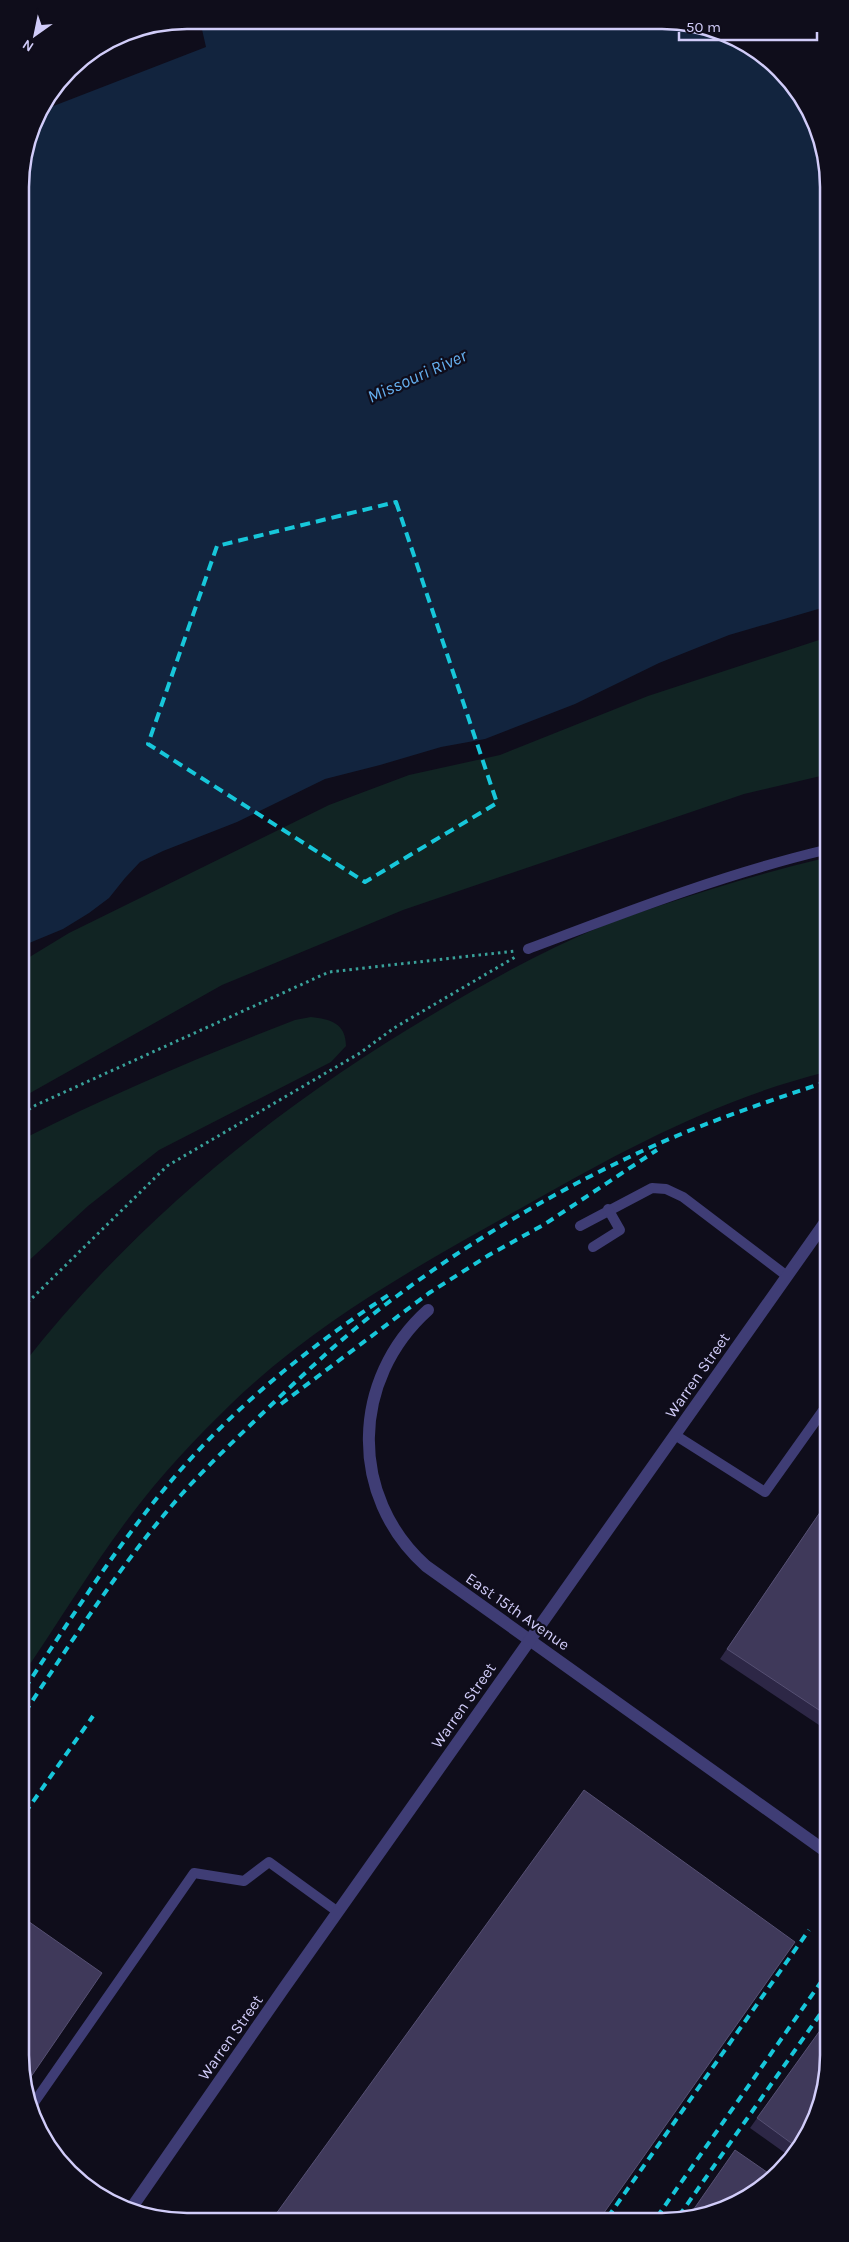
<svg xmlns="http://www.w3.org/2000/svg" width="849" height="2242" font-family="Karla,sans-serif">
<style>
.green{fill:#112423}
.water{fill:#12243e}
.lines{fill:none;stroke-linecap:round;stroke-linejoin:round}
.path{stroke:#39a19a;stroke-width:3;stroke-dasharray:2.5 4;stroke-linecap:butt}
.service{stroke:#3f3d75;stroke-width:10}
.minor{stroke:#3f3d75;stroke-width:12}
.rail{stroke:#17c7da;stroke-width:4;stroke-dasharray:8 6;stroke-linecap:butt}
.wall{fill:#2d2746}
.building{fill:#3f395a;stroke:#565073}
.marked{fill:none;stroke:#17c7da;stroke-width:4;stroke-dasharray:10 6;stroke-linejoin:round}
.labels{text-anchor:middle;stroke-width:4.5;stroke-linejoin:round;paint-order:stroke}
.street-label{font-size:16px;fill:#d1ccf9;stroke:#0f0d1b}
.water-label{font-size:18px;font-style:italic;fill:#65afee;stroke:#0f0d1b}
.rim{fill:none;stroke:#d1ccf9;stroke-width:2.5}
</style>
<rect width="100%" height="100%" fill="#0f0d1b"/>
<!-- green -->
<g class="green">
<polygon points="825,638 825,775 744,794 403,910 222,985 23,1097 23,961 69,933 329,805 409,775 500,755 648,696"/>
<path d="M825,858l1,214c-108,27 -201,77 -296,131 -105,59 -211,116 -299,201 -35,34 -70,71 -100,111 -38,50 -71,105 -107,158v-310c112,-143 255,-258 411,-350 55,-33 113,-65 172,-89 18,-7 37,-13 55,-19 54,-18 108,-34 163,-47z"/>
<path d="M311,1017c19,2 35,6 35,29l-15,16 -172,88 -71,56 -65,60v-127c89,-45 179,-83 272,-119z"/>
</g>
<!-- water -->
<polygon class="water" points="203,20 694,23 772,62 806,103 823,144 825,607 729,635 659,663 575,704 485,739 441,747 380,765 325,779 237,822 163,851 140,862 125,878 109,898 89,913 63,929 22,946 20,176 38,112 206,47 201,25"/>
<g class="lines">
<!-- path -->
<g class="path">
<polyline points="23,1113 36,1105 329,972 515,951"/>
<polyline points="23,1307 167,1166 360,1053 394,1028 517,956"/>
</g>
<!-- service -->
<g class="service">
<path d="M528,949c98,-37 196,-75 297,-99"/>
<polyline points="580,1226 652,1188 666,1189 683,1197 787,1276"/>
<polyline points="593,1247 620,1230 608,1209"/>
<polyline points="675,1435 765,1492 827,1405"/>
<polyline points="31,2107 194,1873 244,1881 269,1862 338,1912"/>
</g>
<!-- minor -->
<g class="minor">
<path d="M428,1310c-77,69 -80,186 -2,256l402,287"/>
<polyline points="130,2210 284,1988 826,1221"/>
</g>
<!-- rail -->
<g class="rail">
<polyline points="281,1404 429,1293 489,1255 545,1224 657,1150"/>
<path d="M25,1688c45,-68 89,-138 141,-201 64,-77 141,-139 224,-193"/>
<path d="M25,1712c49,-74 97,-150 156,-217 27,-30 56,-57 85,-85 42,-40 84,-80 131,-114 75,-56 157,-104 243,-144 60,-28 123,-49 186,-70"/>
<polyline points="25,1813 93,1716"/>
<polyline points="679,2216 828,2003"/>
<polyline points="608,2217 809,1930"/>
<polyline points="657,2217 828,1972"/>
</g>
</g>
<!-- wall -->
<g class="wall">
<polygon points="827,1502 828,1731 720,1659"/>
<polygon points="829,2018 816,2119 792,2158 750,2128"/>
</g>
<!-- building -->
<g class="building">
<polygon points="827,1502 828,1716 727,1649"/>
<polygon points="584,1790 795,1942 601,2217 273,2218"/>
<polygon points="25,1919 102,1973 26,2084"/>
<polygon points="829,2018 829,2066 816,2119 798,2148 757,2118"/>
<polygon points="735,2150 774,2177 755,2194 705,2216 689,2216"/>
</g>
<!-- marked area -->
<path class="marked" d="M396,502l101,301 -132,79 -217,-138 69,-198z"/>
<g class="labels">
<!-- street labels -->
<g class="street-label">
<text transform="translate(697 1375) rotate(-55)" y="6">Warren Street</text>
<text transform="translate(518 1611) rotate(35)" y="6">East 15th Avenue</text>
<text transform="translate(463 1705) rotate(-55)" y="6">Warren Street</text>
<text transform="translate(230 2037) rotate(-55)" y="6">Warren Street</text>
</g>
<!-- water labels -->
<g class="water-label">
<text transform="translate(417 376) rotate(-24)" y="6">Missouri River</text>
</g>
</g>
<!-- crop -->
<path d="M0 0H849V2242H0ZM187 29H662A158 158 0 0 1 820 187V2055A158 158 0 0 1 662 2213H187A158 158 0 0 1 29 2055V187A158 158 0 0 1 187 29Z" fill="#0f0d1b" fill-rule="evenodd"/>
<path class="rim" d="M187 29H662A158 158 0 0 1 820 187V2055A158 158 0 0 1 662 2213H187A158 158 0 0 1 29 2055V187A158 158 0 0 1 187 29Z"/>
<!-- north arrow -->
<g transform="translate(35 35) rotate(213)" stroke="#0f0d1b" stroke-width="4" paint-order="stroke">
<path d="M0-4L9 19L0 12L-9 19Z" fill="#d1ccf9"/>
<text y="-8" font-size="14" font-weight="bold" text-anchor="middle" fill="#d1ccf9">N</text>
</g>
<!-- scale -->
<path d="M679 32v8h138v-8" fill="none" stroke="#d1ccf9" stroke-width="2.5"/>
<text x="686" y="32" font-size="15" fill="#d1ccf9" stroke="#0f0d1b" stroke-width="4" paint-order="stroke">50 m</text>
</svg>
